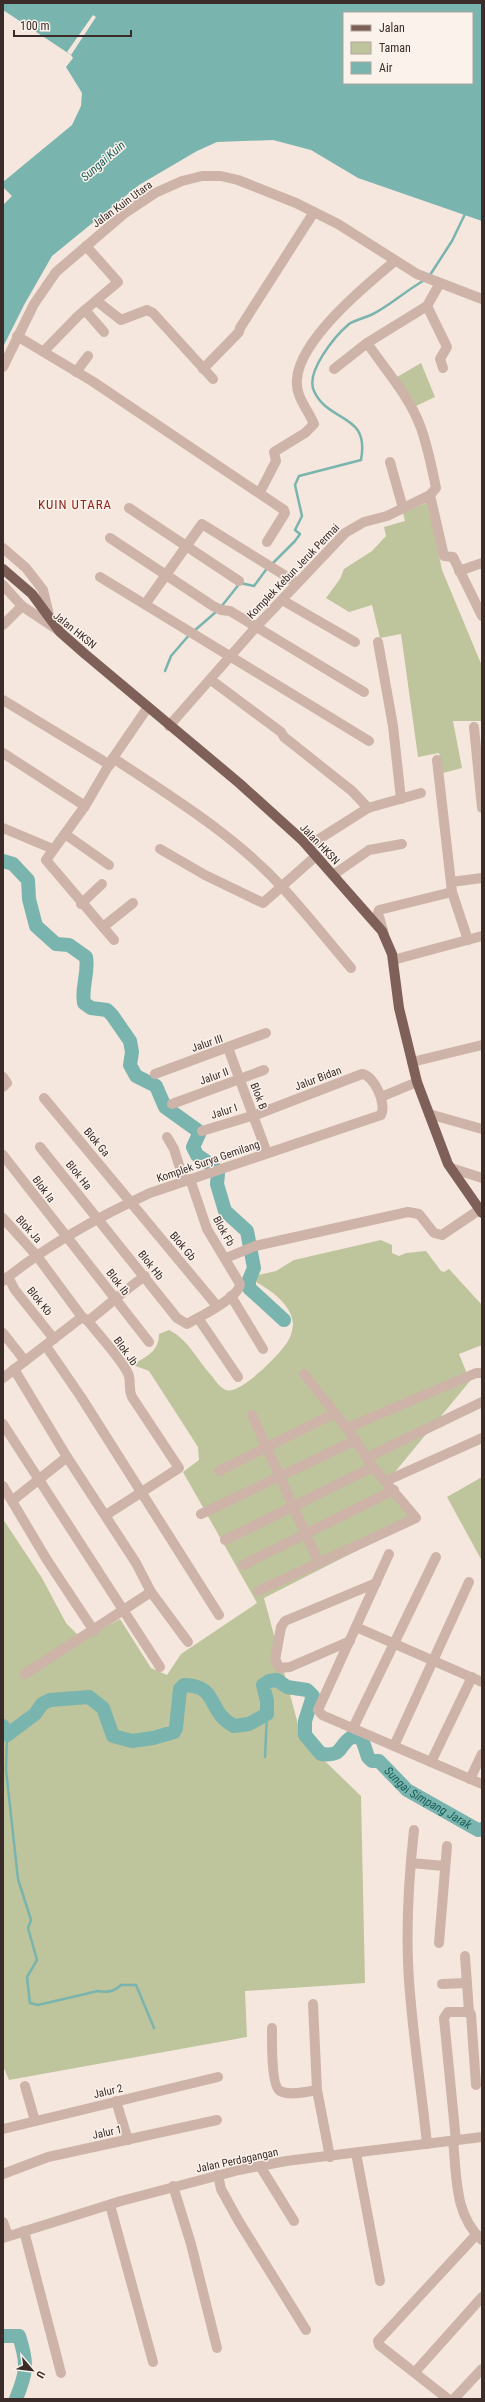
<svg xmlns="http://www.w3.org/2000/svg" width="485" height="2402" font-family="'Roboto Condensed',sans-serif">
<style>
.green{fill:#bec59c}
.water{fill:#7ab4ae;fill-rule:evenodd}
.pier{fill:#f5e7de}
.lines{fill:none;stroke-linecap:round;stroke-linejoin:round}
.stream{stroke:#7ab4ae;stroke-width:2.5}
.river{stroke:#7ab4ae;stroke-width:14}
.minor{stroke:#ceb4a8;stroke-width:10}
.major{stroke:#7e6059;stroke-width:10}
.labels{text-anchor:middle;stroke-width:3;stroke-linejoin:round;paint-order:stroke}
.street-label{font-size:11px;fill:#3b2c29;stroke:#fbf2eb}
.water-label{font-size:12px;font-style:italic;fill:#1a605a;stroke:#fbf2eb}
.quarter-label{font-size:13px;letter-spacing:1px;fill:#91251b;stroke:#fbf2eb}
</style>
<rect width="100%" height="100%" fill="#f5e7de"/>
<!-- green -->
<g class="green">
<polygon points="421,363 435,397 416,406 397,377"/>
<polygon points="428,502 442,570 482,666 482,721 453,721 462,768 443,773 439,753 418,757 401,634 380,638 372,605 349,612 326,598 340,579 344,569 372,551 386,536 384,527 405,521 403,513"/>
<path d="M381,1240l11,5v8l7,3 7,-3 20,-2 15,20 3,1 5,-3 33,36v40l-23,9 11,27 -85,103 28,38 -149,76 38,141 59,57 4,187 -120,8 2,46 -238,43 -6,-14v-547l39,59 24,45 15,15 16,-6 23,-13 31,49 16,7 14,-21 76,-51 -74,-131 16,-12 -1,-13 -49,-76 -16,-6c13,-9 26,-13 26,-31l10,-4c18,8 29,31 42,45 4,5 9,13 15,15 13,6 58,-39 63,-51 2,-3 4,-11 4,-15 -1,-20 -24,-35 -39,-43v-5l22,-5 18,-11z"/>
<polygon points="482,1477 482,1561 447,1497"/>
</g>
<!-- water -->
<path class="water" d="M3,3h479v218l-124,-43 -47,-28 -38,-10 -56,2 -20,9 -58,34 -87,71 -28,49 -21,42v-142l9,-9 -9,-9v-5l69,-57 9,-19 1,-13 -16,-26 7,-9 -2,-3 -68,-45zM344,13h128v70h-128z"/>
<!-- pier -->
<polygon class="pier" points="93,15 96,17 71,55 67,52"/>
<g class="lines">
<!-- stream -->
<g class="stream">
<polyline points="430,275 452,241 466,212"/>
<path d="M272,564l23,-23 5,-7 -5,-4 7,-14 -7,-31 4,-9 62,-16c9,-48 -32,-36 -47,-69 -9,-19 21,-55 35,-67 6,-4 15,-6 22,-9 19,-9 35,-25 54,-35"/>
<polyline points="221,607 240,583 254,586 268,567"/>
<polyline points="194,631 217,611"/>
<polyline points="165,671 171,656 190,634"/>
<path d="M7,1735l-1,35 12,109 13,41 -3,8 9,32 -10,17 3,26 8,2 60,-14c9,2 16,1 23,-6h15l18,43"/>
<polyline points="265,1757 267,1714"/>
</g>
<!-- river -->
<g class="river">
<path d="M3,861l10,3 15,16 1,19 7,27 20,18 13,1 17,12c3,16 -5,30 -2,46l7,5 16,2 5,5 18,26 2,11 -2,13 6,11 20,10 9,21 32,23 2,4 -6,13 4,8 16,11 5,8 -1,10 8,27 22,20 7,37 -5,12v8l35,32"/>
<path id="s1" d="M3,1726l4,9 28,-21 7,-10 8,-4 39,-3 14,11 10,28 19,5 21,-3 21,-6 2,-4 4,-39 4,-4c36,1 21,25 50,41l15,-2 18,-10v-13l-4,-16 6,-4 8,-1 10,7 20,3 6,6 -8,25v14l16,19c24,3 16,-9 32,-18l9,3 6,18 4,4h7l28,29 71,40 4,-1"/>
<path d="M3,2336h16c9,28 8,36 -3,63"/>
</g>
<!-- minor -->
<g class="minor">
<polyline points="98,302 121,320 147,310 153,313 213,379"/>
<polyline points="427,306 447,347 440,359 443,368"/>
<polyline points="85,310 104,332"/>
<polyline points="17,336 92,381 284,510 285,513 267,542"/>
<path d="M367,343c18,26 43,54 54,85 7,20 11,40 15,60l-6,7"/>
<polyline points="44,351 78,316 118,282 86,246"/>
<polyline points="3,367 34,304 56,272 125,213 155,193 182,181 202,176 221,176 238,180 296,203 338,224 417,274 482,299"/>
<polyline points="203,369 239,332 240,328 314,212"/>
<polyline points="334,369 367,343 427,306 440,283"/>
<polyline points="76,372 88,356"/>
<polyline points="390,462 403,508"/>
<path d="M260,492l16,-31 -2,-9 31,-19 9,-9c-6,-15 -19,-27 -17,-45 3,-40 69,-94 98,-118"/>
<polyline points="129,508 239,581"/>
<polyline points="110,538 213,606 221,610 230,611 364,692"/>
<polyline points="3,548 26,568 43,590 49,615"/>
<polyline points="459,571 482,563"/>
<polyline points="100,577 369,741"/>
<polyline points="3,585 22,606 58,630"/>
<polyline points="282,600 355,642"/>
<polyline points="146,603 202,524 297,583"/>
<polyline points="3,625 22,606"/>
<polyline points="378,642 393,726 401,799"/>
<polyline points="211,680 281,732 284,737 352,791 368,808"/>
<polyline points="3,700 110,765"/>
<polyline points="169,726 256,627 345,533 364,522 387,516 430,495 444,556 453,557 482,616"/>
<polyline points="474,727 482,808"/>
<polyline points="3,753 85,806"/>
<path d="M113,758c59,39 121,77 169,129 24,26 46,54 69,81"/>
<polyline points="437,760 452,892 468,940"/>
<polyline points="3,828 53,849"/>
<polyline points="65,834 109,865"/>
<polyline points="308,846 368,808 421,793"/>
<polyline points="160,849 205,875 263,903 316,856"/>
<polyline points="333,875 369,850 402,844"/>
<polyline points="451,882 482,878"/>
<polyline points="81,904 102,884"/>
<polyline points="103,927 133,903"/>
<polyline points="384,934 378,913 379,910 452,892"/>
<polyline points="114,940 46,860 85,806 113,758 148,707"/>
<polyline points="393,960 482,936"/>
<polyline points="228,1048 267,1153"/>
<polyline points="412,1062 482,1045"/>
<polyline points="155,1074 266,1033"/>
<polyline points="3,1077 7,1083 3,1087"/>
<polyline points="381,1097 417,1082"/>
<polyline points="44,1098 217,1306"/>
<polyline points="172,1104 264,1070"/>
<polyline points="429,1114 482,1129"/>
<polyline points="167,1137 174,1149 184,1181"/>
<path d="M40,1147l137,171 10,6c12,-7 52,-26 53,-40l-33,-55 -17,-50"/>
<polyline points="3,1155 149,1342"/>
<polyline points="451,1168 482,1178"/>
<path d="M3,1218l34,38 45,61 6,4c9,12 37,42 41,55 2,8 -1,12 3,21l47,71 -73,47"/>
<polyline points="226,1258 255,1246 408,1212 419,1214 434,1233 442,1235 479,1210"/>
<polyline points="8,1277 15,1290 54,1339"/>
<path d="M3,1281c44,-36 95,-64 147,-88l231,-78c6,-11 -7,-40 -19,-41l-104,40 -56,17"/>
<polyline points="231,1296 263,1349"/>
<polyline points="198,1318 238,1377"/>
<path d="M88,1321c19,-15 37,-31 57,-45"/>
<polyline points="3,1333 25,1361"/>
<polyline points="46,1346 81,1397 219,1615"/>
<polyline points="14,1369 67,1457 136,1563 151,1592 188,1642"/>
<polyline points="3,1378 82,1317"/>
<polyline points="252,1415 319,1563"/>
<polyline points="3,1424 160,1667"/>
<polyline points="347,1428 476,1373 482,1373"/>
<polyline points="368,1457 482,1402"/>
<polyline points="219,1471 335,1413"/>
<polyline points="386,1481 482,1438"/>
<polyline points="3,1486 47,1560 94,1631"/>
<polyline points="13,1500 67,1457"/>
<polyline points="201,1514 356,1440"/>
<polyline points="225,1540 373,1467"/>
<polyline points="389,1554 318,1710 322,1715 482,1784"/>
<polyline points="243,1565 394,1490"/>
<polyline points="258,1591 416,1518 373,1467 347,1428 304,1374"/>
<polyline points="356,1627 482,1682"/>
<polyline points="350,1641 290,1667 280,1668 275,1660 281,1627 285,1621 376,1583"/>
<polyline points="25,1674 151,1592"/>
<polyline points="353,1728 436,1557"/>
<polyline points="394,1746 469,1582"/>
<polyline points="431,1762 472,1677"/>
<polyline points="470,1779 482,1754"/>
<path d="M414,1830c-6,54 -9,109 -4,163 4,51 12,101 17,151"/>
<polyline points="411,1863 444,1866"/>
<polyline points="439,1943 447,1846"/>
<polyline points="465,1956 469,2012"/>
<polyline points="442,1984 467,1983"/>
<polyline points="313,2004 317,2090 330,2157"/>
<path d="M272,2028c0,10 -1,58 8,63 10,5 26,1 37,-1"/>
<polyline points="25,2086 35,2121"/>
<polyline points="116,2101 128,2140"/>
<polyline points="3,2129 218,2077"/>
<path d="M453,2141c4,35 1,74 29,99"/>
<polyline points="456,2141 444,2018 448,2012 466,2012 471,2014 476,2085"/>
<polyline points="356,2153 380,2281"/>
<polyline points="260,2166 294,2221"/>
<polyline points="3,2174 48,2157 217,2120"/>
<polyline points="218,2175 221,2189 238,2220 306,2330"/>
<polyline points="173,2186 191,2244 217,2348"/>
<polyline points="110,2205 153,2362"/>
<polyline points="3,2222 8,2236"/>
<polyline points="24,2231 61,2373"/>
<polyline points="3,2238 121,2201 239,2170 286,2161 482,2137"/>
<polyline points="415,2372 482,2297"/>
<polyline points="448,2399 379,2345 378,2341 476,2235"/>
<polyline points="454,2399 482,2369"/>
</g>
<!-- major -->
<polyline class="major" points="3,569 32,594 60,632 85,654 239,783 302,840 382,931 392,954 399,1008 417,1082 448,1164 482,1213"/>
</g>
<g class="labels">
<!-- street labels -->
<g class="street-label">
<text transform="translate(122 204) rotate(-36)" y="4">Jalan Kuin Utara</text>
<text transform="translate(293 571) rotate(-46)" y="4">Komplek Kebun Jeruk Permai</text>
<text transform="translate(75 630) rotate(39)" y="4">Jalan HKSN</text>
<text transform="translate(320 844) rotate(46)" y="4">Jalan HKSN</text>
<text transform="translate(207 1043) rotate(-19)" y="4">Jalur III</text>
<text transform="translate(214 1076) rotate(-20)" y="4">Jalur II</text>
<text transform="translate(318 1078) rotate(-21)" y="4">Jalur Bidan</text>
<text transform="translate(259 1096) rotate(69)" y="4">Blok B</text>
<text transform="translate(224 1111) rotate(-18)" y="4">Jalur I</text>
<text transform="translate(97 1142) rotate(50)" y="4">Blok Ga</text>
<text transform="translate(208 1161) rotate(-19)" y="4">Komplek Surya Gemilang</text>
<text transform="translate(79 1175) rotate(51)" y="4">Blok Ha</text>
<text transform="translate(44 1189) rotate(53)" y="4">Blok Ia</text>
<text transform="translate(29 1229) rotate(48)" y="4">Blok Ja</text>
<text transform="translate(224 1231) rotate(61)" y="4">Blok Fb</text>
<text transform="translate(183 1246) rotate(50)" y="4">Blok Gb</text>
<text transform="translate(151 1265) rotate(52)" y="4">Blok Hb</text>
<text transform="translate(118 1282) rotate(52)" y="4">Blok Ib</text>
<text transform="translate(40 1301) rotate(51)" y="4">Blok Kb</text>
<text transform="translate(126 1351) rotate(54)" y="4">Blok Jb</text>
<text transform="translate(108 2091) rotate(-13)" y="4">Jalur 2</text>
<text transform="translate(107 2132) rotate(-12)" y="4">Jalur 1</text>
<text transform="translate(237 2160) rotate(-12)" y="4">Jalan Perdagangan</text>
</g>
<!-- water labels -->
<g class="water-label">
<text transform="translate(103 161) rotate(-41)" y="4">Sungai Kuin</text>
<text dy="4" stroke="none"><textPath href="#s1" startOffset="662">Sungai Simpang Jarak</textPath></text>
</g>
<!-- quarter labels -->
<g class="quarter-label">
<text x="75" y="509">KUIN UTARA</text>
</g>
</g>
<!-- border -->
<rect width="485" height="2402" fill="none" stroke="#3b2c29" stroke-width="8"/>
<!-- legend -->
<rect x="343" y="12" width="130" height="72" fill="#fbf2eb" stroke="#aea39d"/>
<rect x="351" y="25" width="20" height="6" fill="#7e6059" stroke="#aea39d"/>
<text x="379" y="32" font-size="12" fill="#3b2c29">Jalan</text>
<rect x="351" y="42" width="20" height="12" fill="#bec59c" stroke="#aea39d"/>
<text x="379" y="52" font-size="12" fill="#3b2c29">Taman</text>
<rect x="351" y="62" width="20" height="12" fill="#7ab4ae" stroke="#aea39d"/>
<text x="379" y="72" font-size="12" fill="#3b2c29">Air</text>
<!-- north arrow -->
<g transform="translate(32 2370) rotate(118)" stroke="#fbf2eb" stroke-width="3" paint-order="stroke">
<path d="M0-3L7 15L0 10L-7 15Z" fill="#3b2c29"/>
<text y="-6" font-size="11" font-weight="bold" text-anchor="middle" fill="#3b2c29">U</text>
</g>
<!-- scale -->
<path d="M14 30v6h117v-6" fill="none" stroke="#3b2c29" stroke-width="2"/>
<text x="20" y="30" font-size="12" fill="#3b2c29" stroke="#fbf2eb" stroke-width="3" paint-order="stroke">100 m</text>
</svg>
